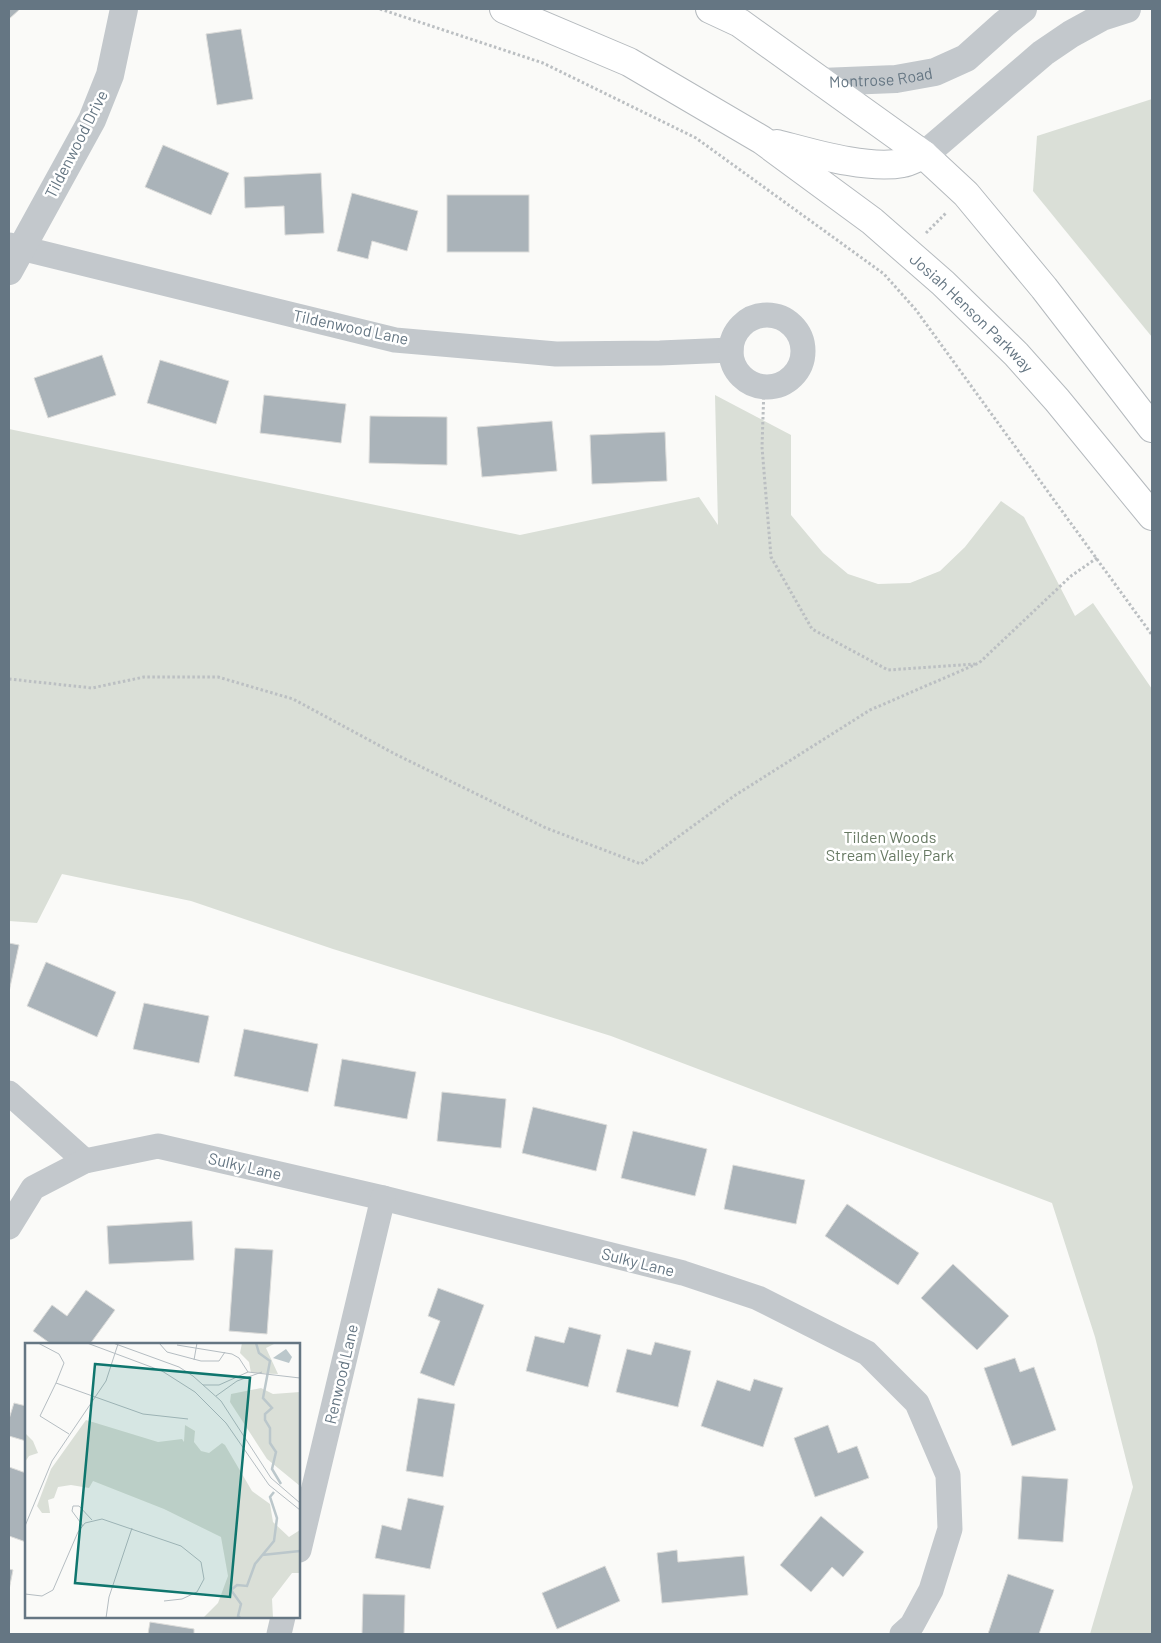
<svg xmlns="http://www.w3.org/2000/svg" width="1161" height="1643" font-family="Barlow,sans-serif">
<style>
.green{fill:#dadfd7}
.building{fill:#aab3b9;stroke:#dcdcda}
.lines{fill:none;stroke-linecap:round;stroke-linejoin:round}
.primary-casing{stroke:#b5babe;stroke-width:30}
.path{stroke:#bbbfc2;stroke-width:3;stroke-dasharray:2.5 2.5;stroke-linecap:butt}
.minor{stroke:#c3c8cc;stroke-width:25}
.tertiary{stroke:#c3c8cc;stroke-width:28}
.primary{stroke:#fff;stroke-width:28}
.labels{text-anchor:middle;stroke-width:5;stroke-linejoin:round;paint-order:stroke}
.street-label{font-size:16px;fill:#657683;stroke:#fff}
.park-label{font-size:16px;fill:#687a64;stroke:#fff}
.inset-river{fill:none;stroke:#bbc7cb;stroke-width:2.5}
.inset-road{fill:none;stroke:#b5bdc2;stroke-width:1}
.view{fill:#0f766e;fill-opacity:0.15;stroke:#0f766e;stroke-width:2.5}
.inset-edge{fill:none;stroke:#657683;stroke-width:2.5}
</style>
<rect width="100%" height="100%" fill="#fafaf8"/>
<!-- green -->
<g class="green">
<polygon points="1152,99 1152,337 1033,191 1037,136"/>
<polygon points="715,395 791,435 791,515 823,553 848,574 878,584 910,583 940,571 965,547 1001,501 1024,517 1075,616 1093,603 1152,689 1152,1634 1090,1634 1133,1487 1095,1337 1052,1203 611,1036 333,949 191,901 62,874 37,923 9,921 9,429 520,535 699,497 718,525"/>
</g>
<!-- building -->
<g class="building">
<polygon points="9,9 20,9 9,19"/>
<polygon points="241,29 253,99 217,105 206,34"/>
<polygon points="163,145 229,173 211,215 145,187"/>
<polygon points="321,173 324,233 285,235 284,206 245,208 244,177"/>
<polygon points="352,193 418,211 407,251 372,241 368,259 337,251"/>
<rect x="447" y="195" width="82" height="57"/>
<polygon points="102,355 116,395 48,418 34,378"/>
<polygon points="160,360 229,381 216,424 147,403"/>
<polygon points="264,395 346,404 341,443 260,433"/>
<polygon points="370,416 447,417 447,465 369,463"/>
<polygon points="552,421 557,471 482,477 477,427"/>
<polygon points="665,432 667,481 592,484 590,435"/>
<polygon points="9,943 19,945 9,992"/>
<polygon points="46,962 116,992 97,1037 27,1006"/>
<polygon points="144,1003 209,1016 199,1063 133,1049"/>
<polygon points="244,1029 318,1044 308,1092 234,1076"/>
<polygon points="342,1059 416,1072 407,1119 334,1106"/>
<polygon points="442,1092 506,1099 501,1148 437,1141"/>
<polygon points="533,1107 607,1125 596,1171 522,1153"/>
<polygon points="633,1131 707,1149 695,1196 621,1178"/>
<polygon points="733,1165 805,1180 796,1224 724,1209"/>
<polygon points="847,1204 919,1253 898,1285 825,1236"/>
<polygon points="192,1221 194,1260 109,1264 107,1226"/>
<polygon points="235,1248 273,1250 267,1334 229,1331"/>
<polygon points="953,1264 1009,1316 977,1350 921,1298"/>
<polygon points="438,1288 484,1305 454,1386 420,1373 440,1321 428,1316"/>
<polygon points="86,1290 115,1310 90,1344 51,1344 33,1331 52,1305 67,1316"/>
<polygon points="569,1327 601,1335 588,1387 526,1371 535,1336 564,1343"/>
<polygon points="655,1342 691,1351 678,1407 616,1392 627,1349 651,1355"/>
<polygon points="1015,1358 1020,1372 1034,1367 1056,1430 1012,1446 984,1368"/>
<polygon points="754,1379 783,1388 763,1447 701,1426 717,1380 750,1391"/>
<polygon points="418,1398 455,1404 443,1477 406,1471"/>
<polygon points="14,1403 26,1406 26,1441 9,1436 9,1419"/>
<polygon points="828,1425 838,1453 857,1446 869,1478 815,1497 794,1438"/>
<polygon points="9,1467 26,1473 26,1542 9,1536"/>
<polygon points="1022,1476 1068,1479 1063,1542 1018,1539"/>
<polygon points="408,1498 444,1506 430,1569 375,1558 382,1525 401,1530"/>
<polygon points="821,1516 864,1552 843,1577 832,1567 811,1592 780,1565"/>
<polygon points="677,1550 678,1562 744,1556 748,1595 662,1603 657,1553"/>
<polygon points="605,1566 620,1601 557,1629 542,1593"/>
<polygon points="9,1569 13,1570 9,1590"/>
<polygon points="1008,1574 1054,1590 1039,1634 988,1634"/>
<polygon points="363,1594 405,1595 404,1634 362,1634"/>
<polygon points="150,1622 194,1629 194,1634 148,1634"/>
</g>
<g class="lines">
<defs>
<g id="primary">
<path id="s2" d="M504,9l125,53 133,78 110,81 71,62 73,71 41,46 95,116"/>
<polyline points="710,9 740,23 924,155 966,194 1044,288 1152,428"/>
<path d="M777,144c35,9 90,26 126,19 7,-1 14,-6 21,-8"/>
</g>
</defs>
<!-- primary casing -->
<use href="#primary" class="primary-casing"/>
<!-- path -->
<g class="path">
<polyline points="380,9 543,63 696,138 884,274 916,310 1152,635"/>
<polyline points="926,233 946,213"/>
<polyline points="764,387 762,447 771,557 812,629 888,670 975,664"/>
<polyline points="9,679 92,688 144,677 218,677 293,699 395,754 546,828 641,864 734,796 870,710 979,663 1071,576 1097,558"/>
</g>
<!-- minor -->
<g class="minor">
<polyline points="9,245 395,340 556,354 660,353 731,350"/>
<circle cx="767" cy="351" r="36"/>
<polyline points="9,1093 85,1161"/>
<polyline points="9,1227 33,1188 85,1161 158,1146 383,1198 683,1273 758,1298 867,1353 917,1403 948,1475 950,1529 931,1590 912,1625 902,1634"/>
<polyline points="299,1550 383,1198"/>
<polyline points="279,1634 283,1617"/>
</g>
<!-- tertiary -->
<g class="tertiary">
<path id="s1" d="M821,82l75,-3 39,-7 31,-14 38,-34 19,-15"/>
<polyline points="924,155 1043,53 1071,34 1102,17 1127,9"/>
<polyline points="9,271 92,120 110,75 124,9"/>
</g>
<!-- primary -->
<use href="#primary" class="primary"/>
</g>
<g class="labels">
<!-- street labels -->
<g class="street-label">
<text dy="6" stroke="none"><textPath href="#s1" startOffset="60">Montrose Road</textPath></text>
<text transform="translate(76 144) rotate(-63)" y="6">Tildenwood Drive</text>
<text dy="6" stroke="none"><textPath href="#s2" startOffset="562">Josiah Henson Parkway</textPath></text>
<text transform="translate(351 327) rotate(12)" y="6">Tildenwood Lane</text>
<text transform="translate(245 1166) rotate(13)" y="6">Sulky Lane</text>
<text transform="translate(638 1262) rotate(14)" y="6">Sulky Lane</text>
<text transform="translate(341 1374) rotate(-77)" y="6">Renwood Lane</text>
</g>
<!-- park labels -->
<g class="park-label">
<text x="890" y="843">Tilden Woods<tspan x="890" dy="18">Stream Valley Park</tspan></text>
</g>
</g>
<!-- overview -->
<g transform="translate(25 1343)">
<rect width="275" height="275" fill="#fafaf8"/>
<path d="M217,0h34l-10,5 12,26 -27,-1 -2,-11 -9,-9zM236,45l12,6 27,-2v94l-33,-27 -37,-57 1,-8zM61,77l72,22 24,-3 2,3 1,-17 10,6 -1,11 7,9 8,2 13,-10 3,2 27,46 18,13 3,18 16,15 11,-7v43h-8l-20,26 1,19h-70l15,-15 10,-27 -7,-39 -57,-28 -71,-28 -4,7 -18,-3 -13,2 -4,11 -6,2 2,13h-8l-5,-7 14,-37zM0,90l8,8 5,12 -9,3 -4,6z" fill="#dadfd7"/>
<path d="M261,6l6,8 -3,6 -16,-5z" fill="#bbc7cb"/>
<path class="inset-river" d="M231,0l3,10 11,8 -7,37 9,10 -7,6v6l5,8v15l6,9 -4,17 9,15M237,212l38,-4M215,275l-2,-2 3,-12 -10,-14 6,-5 10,1 8,-22 19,-23 3,-23 -7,-21 4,-5"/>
<path class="inset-road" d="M13,0l21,11 5,9 -8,20 87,31 45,5M62,0l75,28 33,21 31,31 43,62 31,25M88,0l66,24 14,9 28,25 50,77 29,25M134,0l8,9 34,9h18l6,-9M152,2l55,9 7,4 9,14M169,17l3,-17M31,40l-16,33 29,18M178,42h16l29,-13 52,6M191,53l21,-15 25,-9M0,183l27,-65 54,-80 12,-37M58,183l-11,-15 1,-5h6l13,14M0,251l17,2 11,-6 25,-58 7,-9 17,-4 79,27 20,16 3,17 -7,13 -15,7 -18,2M81,275l3,-21 23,-69"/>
<path class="view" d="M70,21l155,14 -20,219 -155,-14z"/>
<rect width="275" height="275" class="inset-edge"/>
</g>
<!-- border -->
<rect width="1161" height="1643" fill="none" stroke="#657683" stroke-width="20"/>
</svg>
